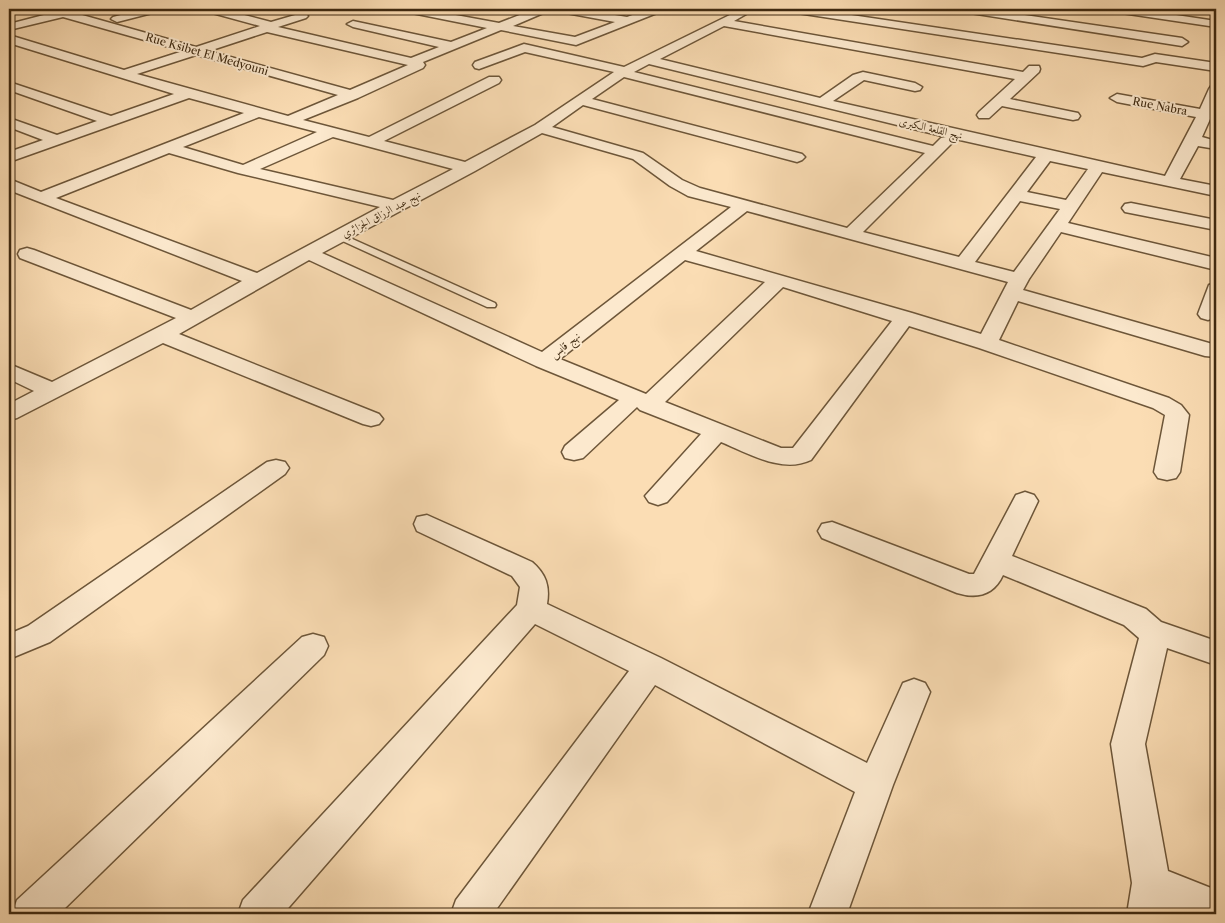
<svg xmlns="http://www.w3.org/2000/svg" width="1225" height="923" font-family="'Libre Caslon Text',Amiri,serif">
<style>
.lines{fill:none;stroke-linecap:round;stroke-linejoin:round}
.service-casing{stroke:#6d5639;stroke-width:3}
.minor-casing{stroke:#6d5639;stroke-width:3}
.service{fill:#fce9ce;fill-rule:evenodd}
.minor{fill:#fce9ce;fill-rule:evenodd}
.labels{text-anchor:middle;stroke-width:4;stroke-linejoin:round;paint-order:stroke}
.far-street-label{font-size:11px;fill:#3e2910;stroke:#fce9ce}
</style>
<rect width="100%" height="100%" fill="#fbddb4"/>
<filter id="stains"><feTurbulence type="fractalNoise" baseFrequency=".004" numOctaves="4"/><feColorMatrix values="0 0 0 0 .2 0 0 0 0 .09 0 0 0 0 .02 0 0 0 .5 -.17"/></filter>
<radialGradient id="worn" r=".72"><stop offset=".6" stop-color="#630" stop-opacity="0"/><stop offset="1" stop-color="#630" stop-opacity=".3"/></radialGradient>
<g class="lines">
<defs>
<polygon id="service" points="339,233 495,303 496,305 495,307 487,307 336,238 336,234"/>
<g id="minor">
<path d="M67,9h17l-1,2 -8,2 121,34 64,-21 -55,-15 -1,-2h17l50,13 31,-9 4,1 2,2 -2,2 -28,9 133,31 28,-11 -86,-20 -6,-3 6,-3 98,21 36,-14 -80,-16 -5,-3h21l76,14 36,-14h14l-1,2 -35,15 62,11 40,-15 -54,-10 -5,-3h22l49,8 22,-8h14l-1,2 -86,34 -75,-15 -78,32 2,3 -2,3 -65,30 -55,22 66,17 120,-60h10l2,3 -2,3 -115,58 81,21 70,-37 79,-53 -89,-20 -46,17 -4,-1 -2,-3 2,-3 49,-18 100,23 118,-58h13l-21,12 289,51 6,-6h10l1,3 -1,3 -29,27 63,13 5,1 2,3 -2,3 -5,1 -71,-14 -13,12h-10l-2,-3 2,-3 36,-33 -291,-53 -64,33 160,39 33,-23 10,-3 52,11 7,4 -2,3 -5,1 -51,-11 -31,21 332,75 31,-59 -79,-15 -7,-4 7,-4 83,15 9,-20 2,-3 5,-1v19l-3,7 3,1v8l-6,-1 -8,18 14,4v8l-18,-3 -18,33 36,7v10l-114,-24 -34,51 148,35v12l-155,-38 -32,47 -6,11 193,55v12l-11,-1 -187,-55 -19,39 170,58 12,7 8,10 -9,57 -4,6 -9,2 -9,-2 -4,-6 11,-57 -12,-7 -174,-60 -70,-22 -98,134c-29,14 -63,-7 -90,-18l-54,60 -9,3 -9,-3 -4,-6 56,-62 -61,-24 -3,-3 -54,51 -9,2 -9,-2 -3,-6 3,-6 54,-46 -83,-34 -227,-106 -130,74 200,80 4,5 -4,5 -8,2 -8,-2 -200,-81 -146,75 -8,2v-16l25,-13 -25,-12v-15l43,18 124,-64 -156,-60 -2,-4 2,-4 7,-2 7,2 157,60 51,-29 -233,-91v-11l32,13 203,-79 -55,-15 -180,64v-10l34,-12 -34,-13v-9l48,17 40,-14 -88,-31v-8l102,34 63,-22 -165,-51v-8l115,35 59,-19 -120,-34 -54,13v-6zM267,32l141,33 -58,25 -141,-39zM196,55l142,40 -50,21 -151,-42zM649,64l297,73 -5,1 -8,8 -299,-74zM624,77l301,76 -78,75 -147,-40 -18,-8 -39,-27 -91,-26 31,-22 214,57 5,-2 3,-3 -3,-3 -210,-55zM259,117l58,15 -74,33 -60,-18zM542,133l91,26 37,27 18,10 43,11 -189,145 -220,-99 153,-82zM333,137l120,32 -60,31 -133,-31zM951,138l85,19 -77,100 -96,-25 91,-91zM169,153l69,20 142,34 -123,66 -201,-75zM1050,161l38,8 -22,31 -39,-8zM1020,201l40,8 -46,63 -39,-10zM747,211l261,71 -27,52 -69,-21 -216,-62zM685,260l80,22 -119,112 -86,-35zM783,287l109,34 -99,127h-12l-116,-46z"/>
<polygon points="144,9 161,9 160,11 117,22 111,19 113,17"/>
<polygon points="786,9 811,9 1142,58 1155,54 1216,63 1216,71 1156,62 1143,66 791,12"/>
<polygon points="959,9 984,9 1182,38 1188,42 1182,46 964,12"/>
<polygon points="1110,9 1136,9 1216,21 1216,27 1115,12"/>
<polygon points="1131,203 1216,220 1216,230 1125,212 1122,208 1125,204"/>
<polygon points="1216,283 1216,317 1208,320 1201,318 1198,314 1209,285"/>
<polygon points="276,460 285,462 289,468 285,474 50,642 9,659 9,634 28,626 267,462"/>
<path d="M1025,492l9,3 4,6 -26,55 134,53 15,13 55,19v24l-49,-17 -22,96 23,127 48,19v24h-35l-14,-6 -1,6h-39l5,-31 -21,-139 28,-106 -15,-13 -121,-50c-9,20 -26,24 -46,18l-135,-55 -4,-7 4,-7 10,-2 137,52h5l42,-79z"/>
<path d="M427,515l105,47c14,12 18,24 15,42l114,54 206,105 36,-80 11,-4 11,4 5,9 -37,93 -46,129h-39l47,-122 -200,-107 -162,229h-42l5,-14 173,-229 -94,-47 -252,290h-45l5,-14 274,-295 3,-18 -8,-11 -95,-45 -3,-7 3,-7z"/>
<polygon points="313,634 324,637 328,646 324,655 59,914 12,914 17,900 302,637"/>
</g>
</defs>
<!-- service casing -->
<use href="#service" class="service-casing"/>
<!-- minor casing -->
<use href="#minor" class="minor-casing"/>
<!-- service -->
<use href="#service" class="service"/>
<!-- minor -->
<use href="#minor" class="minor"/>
</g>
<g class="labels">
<!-- far-street labels -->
<g class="far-street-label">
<text transform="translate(207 54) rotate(16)" y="4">Rue Ksibet El Medyouni</text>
<text transform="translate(1160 106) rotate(11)" y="4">Rue Nabra</text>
<text transform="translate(931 128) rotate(13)" y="4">نهج القلعة الكبرى</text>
<text transform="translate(381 214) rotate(-28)" y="4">نهج عبد الرزاق الجزائري</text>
<text transform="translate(565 345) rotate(-38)" y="4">نهج قابس</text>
</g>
</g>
<!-- margin -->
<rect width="1225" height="923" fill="none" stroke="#fbddb4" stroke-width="30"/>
<rect x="10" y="10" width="1205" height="903" fill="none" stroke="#3e2910" stroke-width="2.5"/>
<rect x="15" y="15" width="1195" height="893" fill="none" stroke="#3e2910"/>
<rect width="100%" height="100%" filter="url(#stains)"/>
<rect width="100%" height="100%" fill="url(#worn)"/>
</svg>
